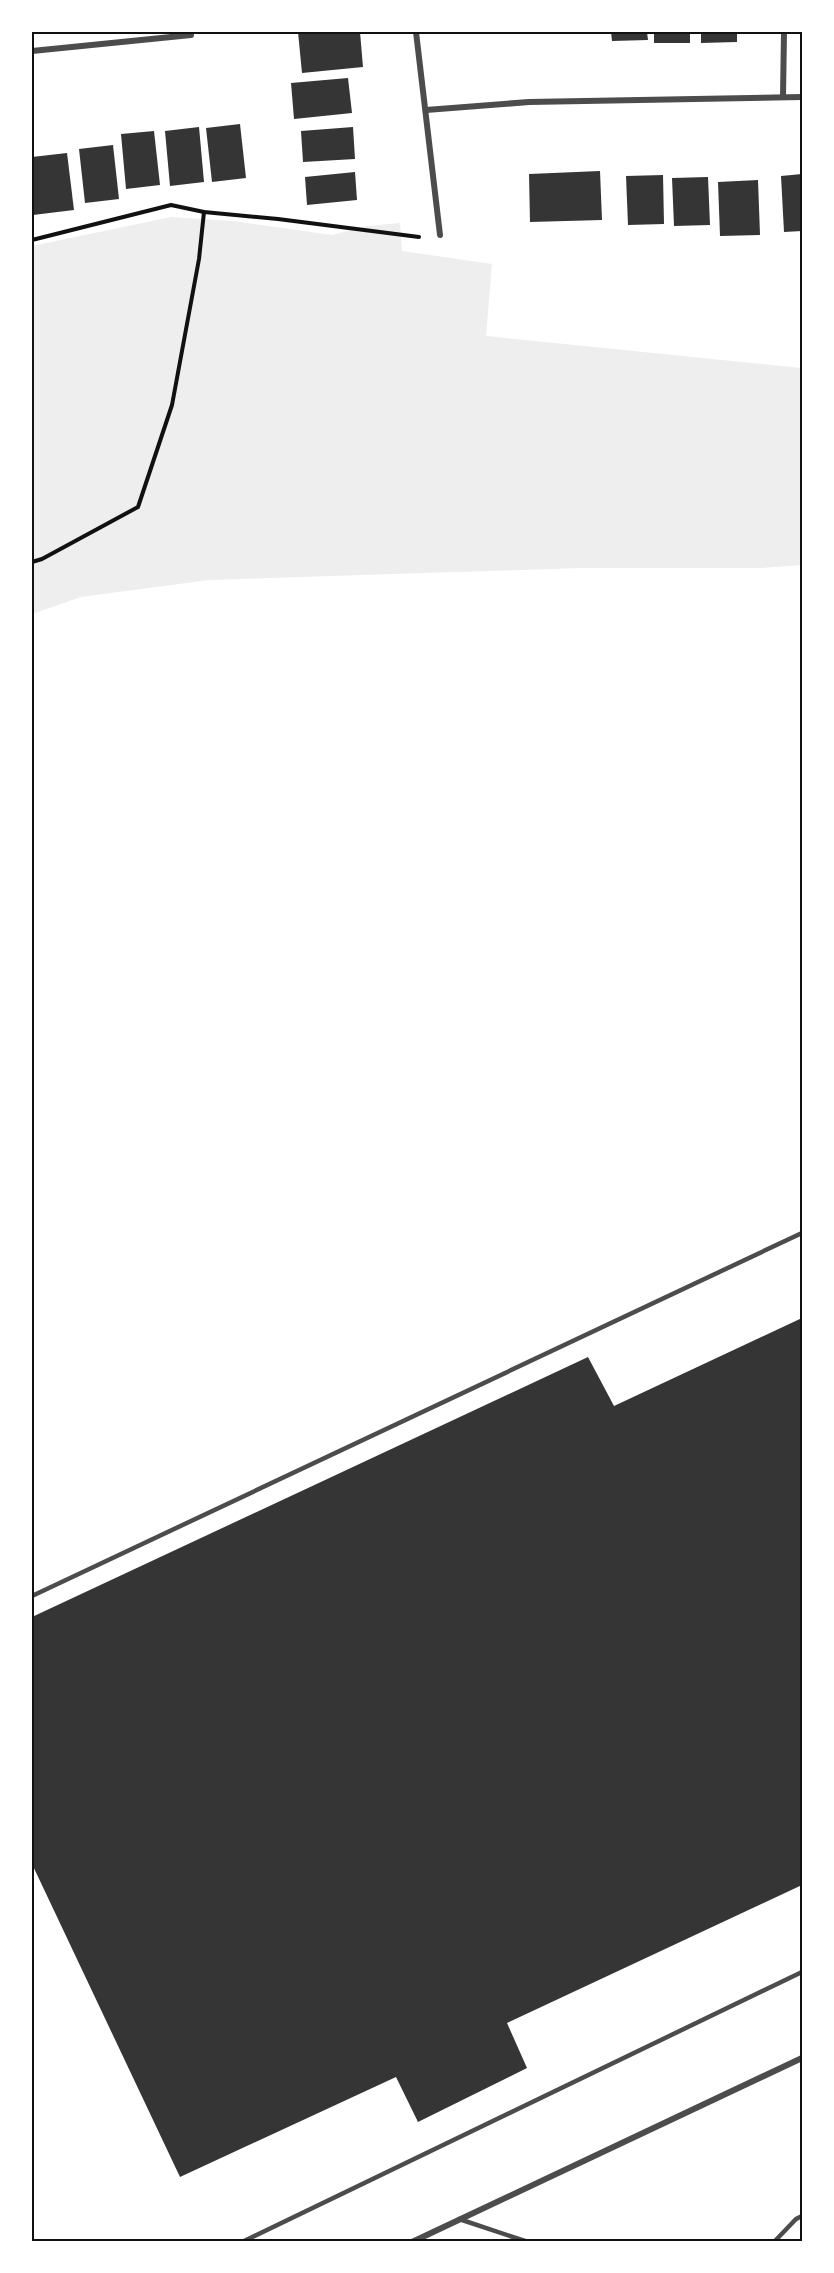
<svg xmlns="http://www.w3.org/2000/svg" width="834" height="2273" font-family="'Roboto Serif',serif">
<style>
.green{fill:#eee}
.building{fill:#353535}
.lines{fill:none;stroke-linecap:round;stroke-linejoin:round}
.path{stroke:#111;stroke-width:4}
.service{stroke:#4c4c4c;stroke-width:4.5}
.minor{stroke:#4c4c4c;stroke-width:6}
.neatline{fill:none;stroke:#111;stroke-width:2}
</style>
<rect width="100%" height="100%" fill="#fff"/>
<!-- green -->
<polygon class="green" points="171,217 232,221 332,235 368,226 400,223 402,251 492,264 486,336 802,368 802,565 761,568 582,568 209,580 81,597 32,614 32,246"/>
<!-- building -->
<g class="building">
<polygon points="298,32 360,32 363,67 302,73"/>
<polygon points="611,32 647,32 648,40 612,41"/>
<rect x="654" y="32" width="36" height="11"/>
<polygon points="701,32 737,32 737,42 701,43"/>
<polygon points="348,78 352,113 294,119 291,83"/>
<polygon points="240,124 246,178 212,182 206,128"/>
<polygon points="199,127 204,182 170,186 165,131"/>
<polygon points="353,127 355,159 303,162 301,131"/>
<polygon points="154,131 160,185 126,189 121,134"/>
<polygon points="113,145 119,199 85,203 79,149"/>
<polygon points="67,153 74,210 33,215 32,157"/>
<polygon points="600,171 602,220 530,222 529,174"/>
<polygon points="355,172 357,200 307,205 305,177"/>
<polygon points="802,174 802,231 784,232 781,176"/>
<polygon points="663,175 664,224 628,225 626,176"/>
<polygon points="708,177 710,225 674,226 672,178"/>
<polygon points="758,180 760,235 720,236 718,182"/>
<polygon points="802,1318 802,1885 507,2023 527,2068 418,2122 396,2077 180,2177 32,1864 32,1617 588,1357 614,1406"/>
</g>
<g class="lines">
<!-- path -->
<g class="path">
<polyline points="32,240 171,205 204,212 278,219 419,237"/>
<polyline points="32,562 42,559 138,507 172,405 199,259 204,212"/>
</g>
<!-- service -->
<g class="service">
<polyline points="32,1596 802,1233"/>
<polyline points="459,2219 528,2242"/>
<polyline points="242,2242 802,1972"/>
<polyline points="774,2242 796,2219 802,2216"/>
</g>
<!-- minor -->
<g class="minor">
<polyline points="416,32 440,235"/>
<polyline points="32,51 191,35"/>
<polyline points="783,97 784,32"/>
<polyline points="426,110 529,102 802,97"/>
<polyline points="412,2242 802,2058"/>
</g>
</g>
<!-- border -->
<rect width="834" height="2273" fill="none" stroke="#ffffff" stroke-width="66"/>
<rect x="33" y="33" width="768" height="2207" class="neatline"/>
</svg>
